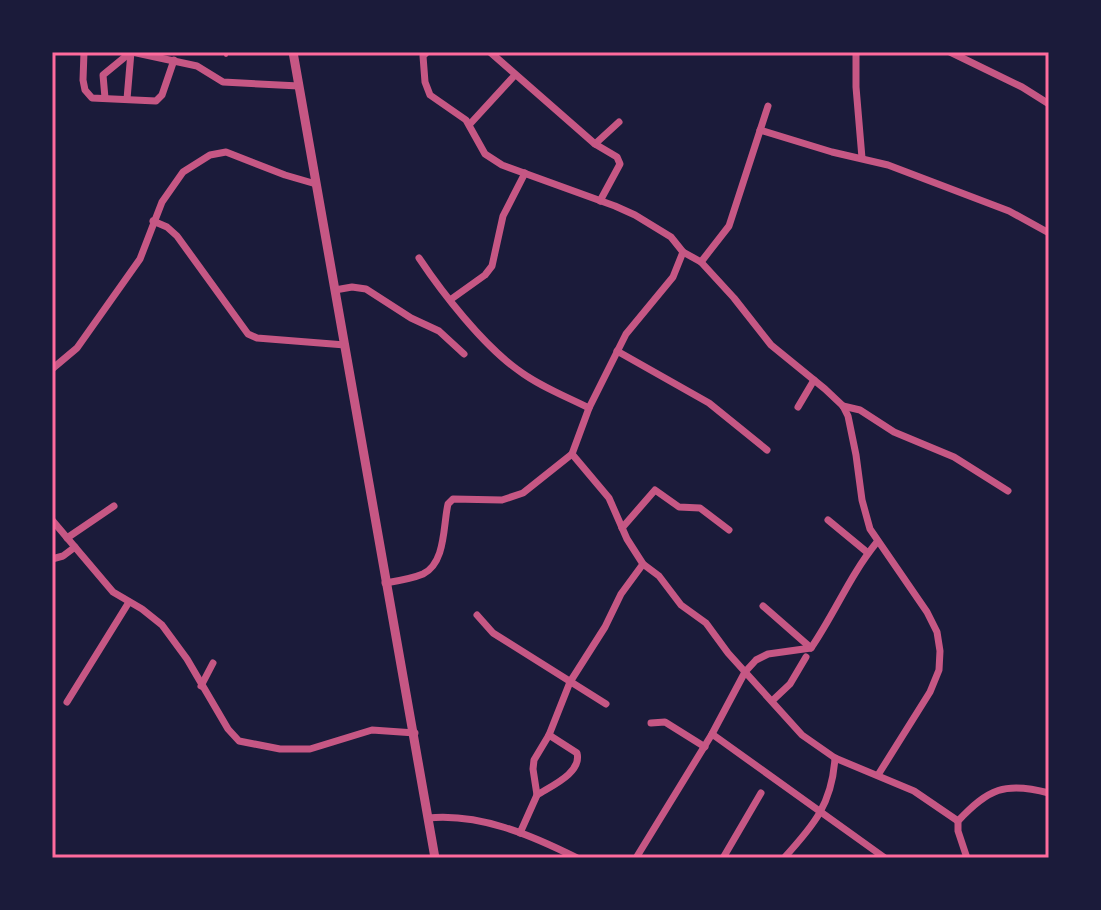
<svg xmlns="http://www.w3.org/2000/svg" width="1101" height="910" font-family="'Roboto Condensed',sans-serif">
<style>
.lines{fill:none;stroke-linecap:round;stroke-linejoin:round}
.service{stroke:#c65784;stroke-width:4}
.minor{stroke:#c65784;stroke-width:7}
.tertiary{stroke:#c65784;stroke-width:9}
.neatline{fill:none;stroke:#ff6b9d;stroke-width:3}
</style>
<rect width="100%" height="100%" fill="#1b1b3a"/>
<g class="lines">
<!-- service -->
<polyline class="service" points="226,55 226,52"/>
<!-- minor -->
<g class="minor">
<polyline points="84,52 83,80 85,90 92,98 156,101 162,95 174,60"/>
<polyline points="132,52 197,66 223,82 299,86"/>
<polyline points="427,52 423,56 425,82 430,95 466,120 485,154 502,165 615,206 635,215 671,237 683,252 701,262 734,298 771,345 825,389 843,406 848,416 856,455 862,500 870,529 927,612 937,632 940,651 939,670 930,692 878,775"/>
<polyline points="490,52 595,144 617,157 620,164 600,201"/>
<polyline points="856,52 856,87 862,158"/>
<polyline points="950,52 1022,87 1049,104"/>
<polyline points="105,98 103,75 131,52"/>
<polyline points="127,99 131,52"/>
<polyline points="470,124 515,75"/>
<polyline points="760,130 832,152 888,165 1009,211 1049,233"/>
<polyline points="595,144 619,122"/>
<polyline points="153,221 167,227 177,236 248,334 257,338 345,345"/>
<path d="M419,258c24,36 64,87 99,112 21,16 47,26 71,38"/>
<polyline points="701,262 729,226 768,106"/>
<polyline points="335,290 352,287 366,289 411,318 439,331 464,354"/>
<polyline points="450,300 485,275 492,266 503,216 525,173"/>
<polyline points="617,351 709,403 767,450"/>
<polyline points="52,369 77,348 140,259 162,202 183,172 210,155 226,152 285,175 316,184"/>
<polyline points="843,406 860,410 894,432 954,457 1008,491"/>
<polyline points="798,407 814,380"/>
<polyline points="572,454 609,498 627,539 643,564 659,576 681,605 706,623 728,653 802,735 835,758 914,791 958,821"/>
<polyline points="52,520 113,592 142,609 162,625 187,659 228,729 239,741 280,749 310,749 372,730 415,733"/>
<polyline points="828,520 868,553"/>
<polyline points="622,528 655,490 679,507 700,508 729,530"/>
<polyline points="67,538 114,506"/>
<polyline points="52,559 63,556 75,547"/>
<path d="M385,583c12,-2 26,-4 38,-9 23,-11 20,-49 25,-70l5,-5 49,1 21,-7 49,-39 17,-46 37,-74 47,-57 10,-25"/>
<polyline points="763,606 811,648"/>
<polyline points="477,615 493,633 606,704"/>
<polyline points="201,686 213,663"/>
<polyline points="772,701 790,684 806,657"/>
<polyline points="67,702 129,602"/>
<polyline points="651,723 665,722 705,747"/>
<polyline points="712,734 885,858"/>
<path d="M537,795c14,-9 45,-22 40,-42l-28,-18"/>
<path d="M428,818c52,-5 103,17 149,40"/>
<polyline points="520,833 537,795 533,769 534,760 549,735 570,682 605,627 621,594 643,564"/>
<path d="M636,858l76,-124 33,-62 11,-12 12,-6 43,-6c24,-35 39,-73 66,-106"/>
<polyline points="723,858 761,793"/>
<path d="M784,858c30,-33 48,-54 51,-100"/>
<path d="M967,858l-9,-27v-10c30,-32 47,-40 91,-28"/>
</g>
<!-- tertiary -->
<polyline class="tertiary" points="293,52 435,858"/>
</g>
<!-- border -->
<rect width="1101" height="910" fill="none" stroke="#1b1b3a" stroke-width="108"/>
<rect x="54" y="54" width="993" height="802" class="neatline"/>
</svg>
